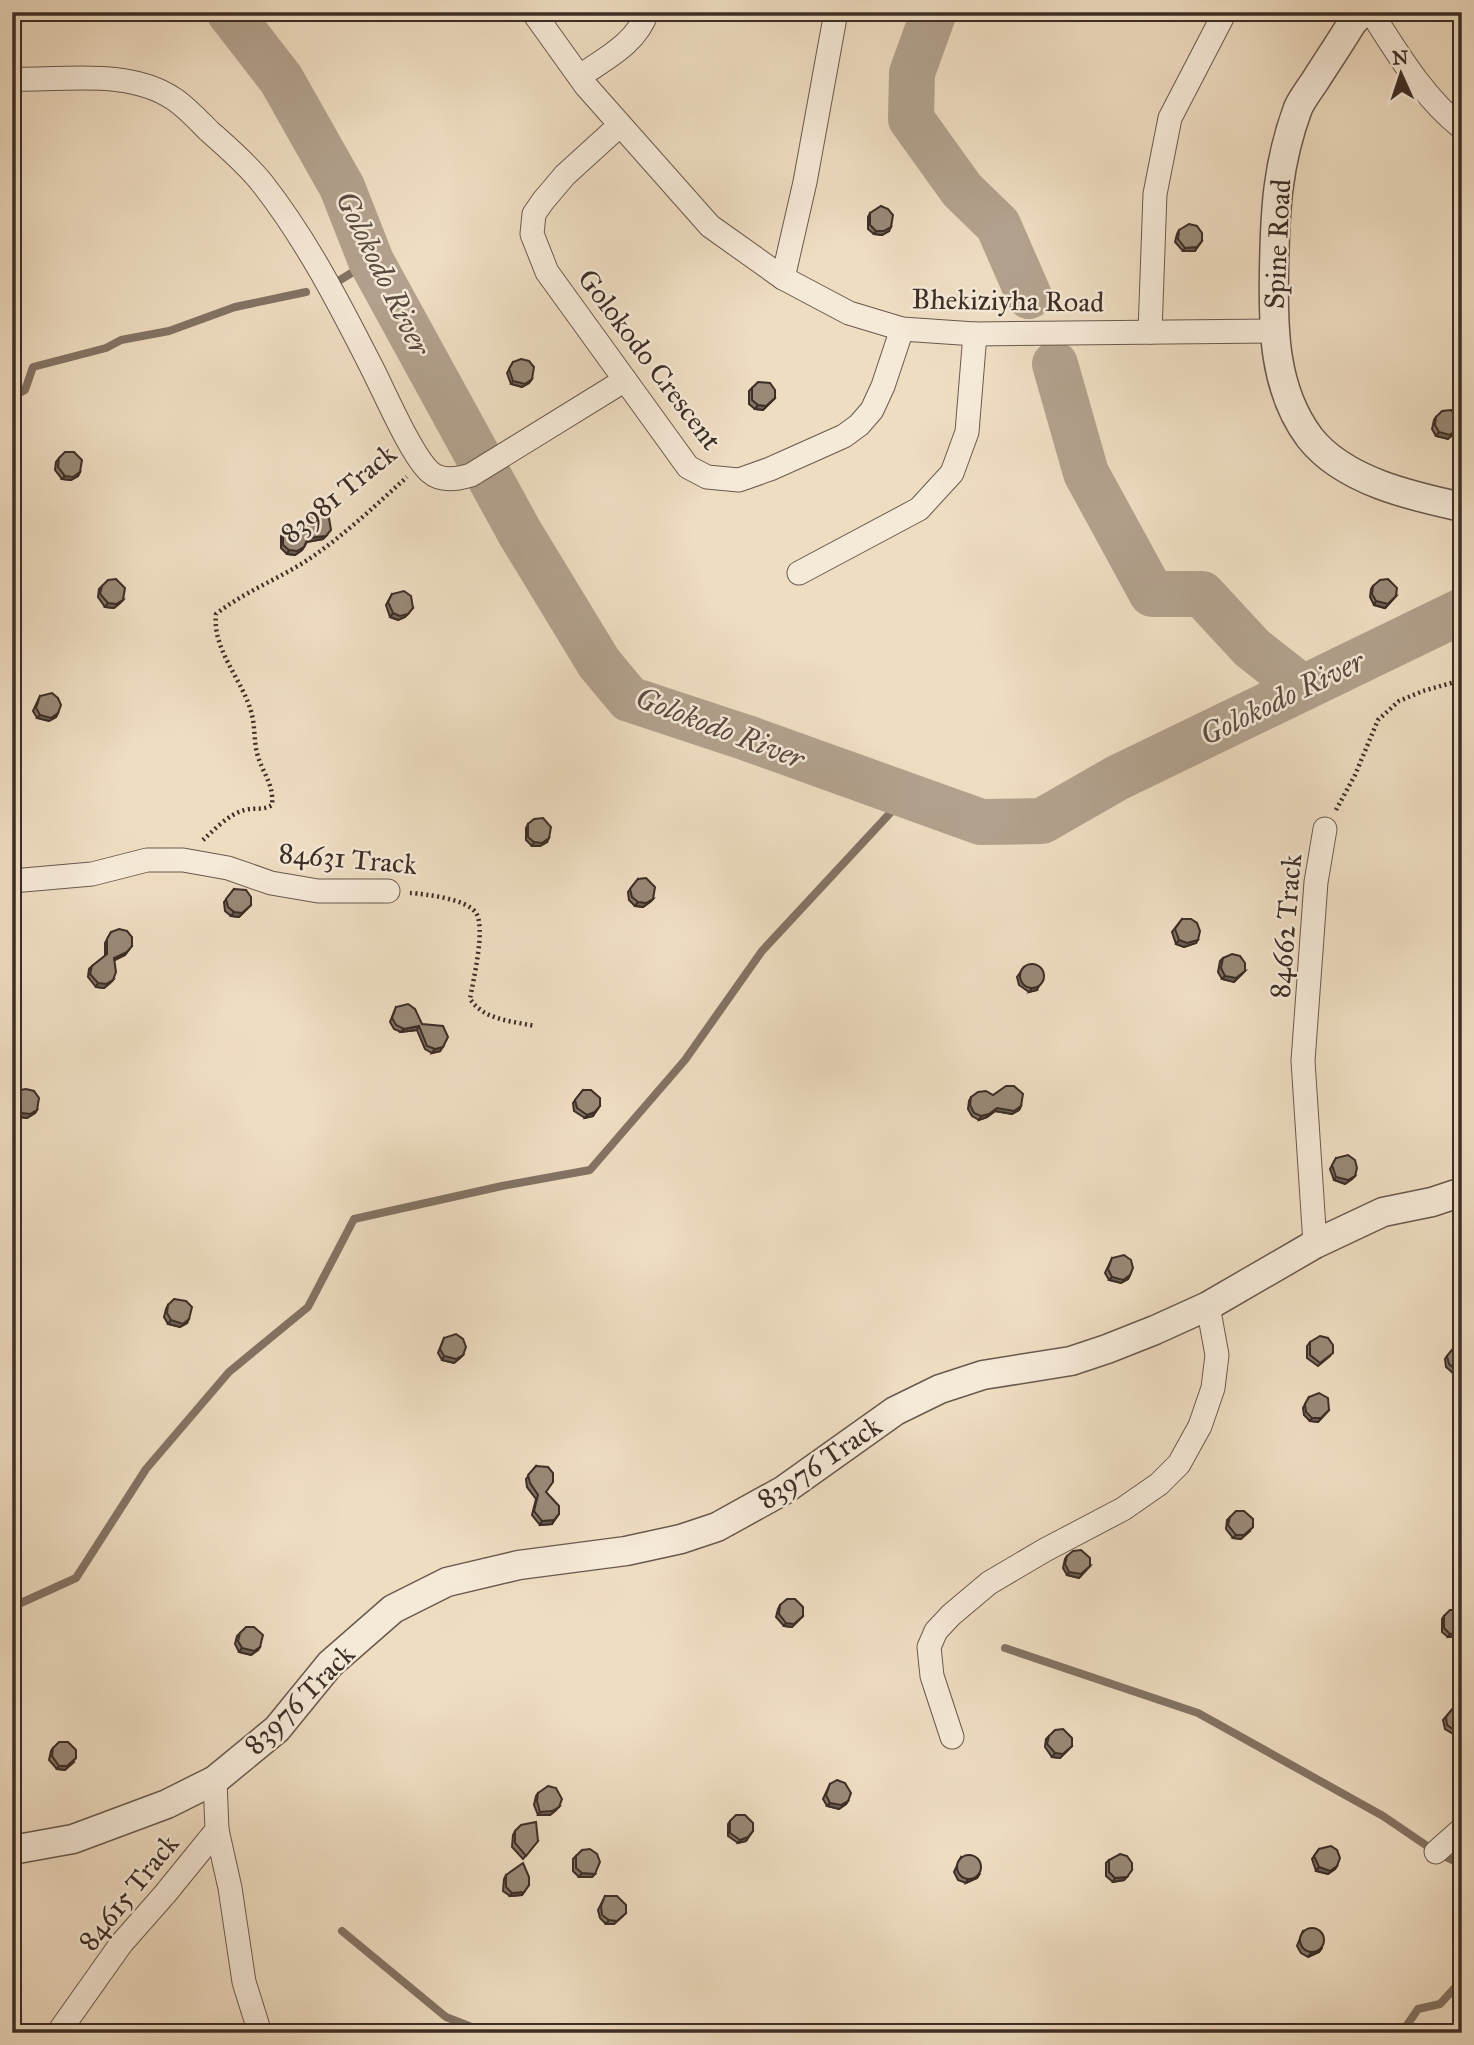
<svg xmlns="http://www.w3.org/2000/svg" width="1474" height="2045" font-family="'IM FELL Great Primer',serif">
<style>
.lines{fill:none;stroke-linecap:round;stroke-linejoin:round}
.stream{stroke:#837364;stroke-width:8}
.river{stroke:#b2a18d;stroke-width:46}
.minor-casing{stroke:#69594d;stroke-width:25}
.tertiary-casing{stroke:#69594d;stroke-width:31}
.path{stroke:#3c2d26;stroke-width:4.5;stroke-dasharray:2 3.5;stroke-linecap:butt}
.minor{stroke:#f5e9d7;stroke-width:23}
.tertiary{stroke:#f5e9d7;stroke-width:28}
.wall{fill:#847666;stroke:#3c2d26;stroke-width:2}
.shaded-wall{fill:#6b6053;stroke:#3c2d26;stroke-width:2}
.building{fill:#998977;stroke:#3c2d26;stroke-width:2}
.labels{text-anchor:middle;stroke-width:5;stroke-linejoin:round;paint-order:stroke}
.street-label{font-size:28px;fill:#3c2d26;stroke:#f5e9d7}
.water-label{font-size:30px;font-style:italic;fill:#5a4a40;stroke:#f5e9d7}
</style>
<rect width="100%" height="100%" fill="#efddc2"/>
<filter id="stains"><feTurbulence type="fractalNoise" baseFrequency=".00286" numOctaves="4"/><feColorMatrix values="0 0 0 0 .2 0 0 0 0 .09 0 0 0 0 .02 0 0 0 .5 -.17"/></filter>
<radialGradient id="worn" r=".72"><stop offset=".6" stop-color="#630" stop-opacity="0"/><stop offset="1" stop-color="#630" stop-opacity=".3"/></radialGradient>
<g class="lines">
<!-- stream -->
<g class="stream">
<polyline points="340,280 371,261"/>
<polyline points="12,397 25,390 33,367 106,348 121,340 169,331 235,307 306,292"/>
<polyline points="12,1607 76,1578 146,1469 229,1372 308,1307 354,1219 502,1186 590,1170 685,1060 762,951 906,796"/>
<polyline points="1005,1648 1198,1713 1383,1816 1436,1852 1462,1865"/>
<polyline points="342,1931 446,2017 487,2033"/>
<polyline points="1397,2033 1405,2028 1418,2009 1440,2004 1462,1980"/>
</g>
<!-- river -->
<g class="river">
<polyline points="229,12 281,79 342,187 371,261 520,533 599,663 629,699 747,738 981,822 1042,821 1117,778 1462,611"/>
<polyline points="934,12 912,73 911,119 962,190 998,225 1029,296"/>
<polyline points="1055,364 1086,473 1152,594 1202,594 1252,648 1303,688"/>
</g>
<defs>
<g id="minor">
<polyline points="533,12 586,86 710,226 783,278 849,313 902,329 975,334 1273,331"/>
<path d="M1371,12c27,42 52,85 91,116"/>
<path d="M580,76c25,-17 57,-33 67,-64"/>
<path d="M12,79c52,2 116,-11 162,20 12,8 24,21 35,32 18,16 38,33 53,52 44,56 77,120 109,183 13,25 40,89 59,106 11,10 28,7 41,3l154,-95"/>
<polyline points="620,125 565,175 543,201 534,214 532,234 547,272 688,467 707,477 739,480 770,469 844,436 859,425 872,410 883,386 902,329"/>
<polyline points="783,278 805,182 836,12"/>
<polyline points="1150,332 1155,194 1170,118 1225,12"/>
<polyline points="799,573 919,509 952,473 967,432 975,334"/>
<polyline points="12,881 92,874 147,860 183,860 228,868 271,883 318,891 388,891"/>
<polyline points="1315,1244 1303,1061 1316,882 1325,829"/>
<polyline points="952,1737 932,1676 929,1647 936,1631 951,1615 989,1583 1045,1550 1123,1509 1159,1484 1179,1464 1200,1426 1213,1388 1217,1355 1208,1306"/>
<polyline points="217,1830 230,1888 244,1982 260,2033"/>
<polyline points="1436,1852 1462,1829"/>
<polyline points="58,2033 121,1944 165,1894 217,1830 215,1780"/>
</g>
<g id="tertiary">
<path d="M1362,12l-10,11c-12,20 -25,39 -37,58 -6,9 -13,18 -17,27 -21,57 -23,103 -24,162 -1,57 -1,119 36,168 34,43 101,58 152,69"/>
<polyline points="12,1850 73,1839 167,1804 215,1780 277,1729 330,1664 393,1609 447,1582 519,1565 626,1551 681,1539 717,1527 784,1490 895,1411 940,1389 983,1375 1071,1361 1107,1349 1155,1330 1208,1306 1315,1244 1383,1212 1432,1202 1462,1192"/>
</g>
</defs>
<!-- minor casing -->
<use href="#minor" class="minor-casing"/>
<!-- tertiary casing -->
<use href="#tertiary" class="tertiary-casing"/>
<!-- path -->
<g class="path">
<polyline points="1336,810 1355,775 1378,720 1399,701 1423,691 1462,680"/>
<path d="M203,840c12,-11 26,-26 42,-30 10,-3 18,1 27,-5 2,-22 -10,-32 -15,-52 -3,-12 -2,-25 -5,-38 -8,-34 -40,-64 -36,-101 32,-25 71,-38 103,-62 31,-22 60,-50 88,-75"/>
<path d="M410,893c16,1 57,6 66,20 10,15 -3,68 -6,86 14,21 41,22 65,27"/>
</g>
<!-- minor -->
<use href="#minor" class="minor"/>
<!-- tertiary -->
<use href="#tertiary" class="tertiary"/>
</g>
<!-- wall -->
<g class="wall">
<polygon points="570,12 585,12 584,14 576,16"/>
<polygon points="870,213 889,231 882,235 874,234 868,229 868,217"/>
<polygon points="1179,230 1202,241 1195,251 1183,251 1175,242 1177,234"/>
<polygon points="513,362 532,379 529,383 522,387 511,384 507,373"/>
<polygon points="752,388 775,398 763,410 755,409 749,404 749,391"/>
<polygon points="1436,417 1457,431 1448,439 1436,436 1432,429 1434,420"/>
<polygon points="59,458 80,472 78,476 71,480 62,479 55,470 56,462"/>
<polygon points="283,533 328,533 323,539 307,542 302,550 295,555 287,554 281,548 281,536"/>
<polygon points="102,586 123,600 120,603 114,608 105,607 98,597 99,589"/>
<polygon points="1373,586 1396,596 1385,608 1374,605 1370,597 1371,589"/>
<polygon points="392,594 413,608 405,617 398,620 390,617 386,605"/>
<polygon points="40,696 58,713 56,717 49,721 37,718 33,711"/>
<polygon points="528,824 547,842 540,846 532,846 526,840 526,828"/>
<polygon points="638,879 653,899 650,902 643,907 635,906 629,900 628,892"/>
<polygon points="234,889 251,905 239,917 231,916 225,911 224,902"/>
<polygon points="1182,919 1196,943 1184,947 1176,944 1172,932"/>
<polygon points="111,932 132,946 125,955 114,960 113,980 110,983 104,988 96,987 88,977 89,969 92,966 105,956 105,943"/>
<polygon points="1223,958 1242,974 1234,982 1222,979 1218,972 1220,961"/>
<polygon points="1024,967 1037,990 1029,992 1019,985 1017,977"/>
<polygon points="396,1007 422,1024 440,1051 432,1053 425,1049 417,1030 401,1032 394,1029 390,1022"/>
<polygon points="12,1086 15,1091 37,1110 35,1113 27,1118 19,1117 13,1111 12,1108"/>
<polygon points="583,1090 600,1106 593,1116 585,1118 574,1111 573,1103"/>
<polygon points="971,1097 1021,1106 1019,1110 1012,1114 995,1111 987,1117 979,1120 972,1116 968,1109 969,1101"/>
<polygon points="1336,1158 1355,1176 1352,1179 1345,1184 1334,1180 1330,1169"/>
<polygon points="1112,1258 1130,1275 1128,1279 1121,1283 1109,1280 1105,1273"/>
<polygon points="168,1305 187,1323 180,1327 168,1324 164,1317 166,1309"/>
<polygon points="444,1338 463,1355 460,1358 454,1363 442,1360 438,1353"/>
<polygon points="1310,1342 1330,1356 1318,1366 1307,1358 1307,1346"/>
<polygon points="1462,1346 1462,1373 1461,1374 1453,1373 1446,1367 1445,1359 1447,1356"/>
<polygon points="1309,1397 1329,1410 1318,1422 1310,1421 1304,1415 1303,1408"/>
<polygon points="536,1466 546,1492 559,1514 552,1524 540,1525 532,1515 536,1499 527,1487 526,1479"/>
<polygon points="1230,1517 1250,1531 1241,1539 1233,1538 1226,1529 1227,1520"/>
<polygon points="1067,1556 1090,1566 1079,1578 1067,1575 1063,1568 1065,1559"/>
<polygon points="780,1605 803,1616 792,1627 784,1626 776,1617 778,1609"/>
<polygon points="1462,1612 1462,1633 1460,1636 1448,1637 1442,1632 1442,1619 1444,1616"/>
<polygon points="240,1633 260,1647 258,1650 251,1655 239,1652 235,1644 237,1636"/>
<polygon points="1454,1707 1462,1733 1455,1735 1445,1729 1443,1720"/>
<polygon points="1049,1736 1072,1746 1060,1758 1052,1757 1045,1747 1046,1739"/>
<polygon points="53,1748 74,1762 65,1770 57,1769 49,1760 51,1751"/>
<polygon points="830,1784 848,1801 846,1804 839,1809 827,1806 823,1799"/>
<polygon points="538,1793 556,1810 550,1815 538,1815 534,1805 536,1796"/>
<polygon points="730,1821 753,1831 746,1841 738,1843 728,1836 728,1824"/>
<polygon points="515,1831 538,1841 523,1859 512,1847 513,1835"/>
<polygon points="1319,1849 1337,1866 1335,1869 1328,1874 1316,1871 1312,1859"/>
<polygon points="576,1856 595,1874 592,1877 579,1877 573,1871 573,1859"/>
<polygon points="961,1857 979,1875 977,1878 966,1883 958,1880 954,1872"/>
<polygon points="1109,1860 1132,1870 1124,1880 1113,1882 1106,1876 1106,1863"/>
<polygon points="506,1875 529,1885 522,1895 510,1896 503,1891 504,1879"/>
<polygon points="605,1896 626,1913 614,1924 606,1924 600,1918 598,1910"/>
<polygon points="1303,1931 1322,1948 1319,1952 1308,1957 1301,1953 1297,1946"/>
</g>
<!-- shaded-wall -->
<g class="shaded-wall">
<polygon points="585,12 584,14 576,16 578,13"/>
<polygon points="891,227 889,231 882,235 874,234 876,231"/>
<polygon points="1197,247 1195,251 1183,251 1185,248"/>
<polygon points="532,379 529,383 522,387 511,384 513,381"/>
<polygon points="775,398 763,410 755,409 758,405"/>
<polygon points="1459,427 1448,439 1436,436 1439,432"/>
<polygon points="80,472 78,476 71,480 62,479 65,476"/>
<polygon points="326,536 323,539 306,542 308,538"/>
<polygon points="304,547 302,550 295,555 287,554 289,550"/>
<polygon points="1396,596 1385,608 1374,605 1376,601"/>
<polygon points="123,600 120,603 114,608 105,607 108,603"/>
<polygon points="393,613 408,614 405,617 398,620 390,617"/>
<polygon points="58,713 56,717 49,721 37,718 40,715"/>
<polygon points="549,838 547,842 540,846 532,846 534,842"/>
<polygon points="653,899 650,902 643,907 635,906 638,902"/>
<polygon points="251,905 239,917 231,916 234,912"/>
<polygon points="1179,940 1198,940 1196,943 1184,947 1176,944"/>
<polygon points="127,952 125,955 111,962 114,958"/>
<polygon points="1245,971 1234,982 1222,979 1225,976"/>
<polygon points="113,980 110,983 104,988 96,987 98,983"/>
<polygon points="1039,986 1037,990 1029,992 1032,988"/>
<polygon points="419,1026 417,1030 401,1032 404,1029"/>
<polygon points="443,1047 440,1051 432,1053 435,1049"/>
<polygon points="1021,1106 1019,1110 1012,1114 995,1111 987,1117 979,1120 981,1116 997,1108"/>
<polygon points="37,1110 35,1113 27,1118 19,1117 22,1113"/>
<polygon points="595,1112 593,1116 585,1118 587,1115"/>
<polygon points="1355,1176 1352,1179 1345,1184 1334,1180 1336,1177"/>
<polygon points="1130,1275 1128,1279 1121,1283 1109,1280 1112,1277"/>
<polygon points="189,1319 187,1323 180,1327 168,1324 171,1320"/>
<polygon points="463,1355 460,1358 454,1363 442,1360 444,1356"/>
<polygon points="1455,1369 1462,1370 1462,1373 1461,1374 1453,1373"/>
<polygon points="1329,1410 1318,1422 1310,1421 1312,1418"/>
<polygon points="554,1520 552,1524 540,1525 542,1521"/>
<polygon points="1253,1527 1241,1539 1233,1538 1236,1535"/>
<polygon points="1090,1566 1079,1578 1067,1575 1069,1572"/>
<polygon points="803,1616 792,1627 784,1626 786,1623"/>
<polygon points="1462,1633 1460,1636 1448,1637 1450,1634"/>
<polygon points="260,1647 258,1650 251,1655 239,1652 242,1648"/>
<polygon points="1072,1746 1060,1758 1052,1757 1055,1753"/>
<polygon points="76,1758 65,1770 57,1769 59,1766"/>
<polygon points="848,1801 846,1804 839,1809 827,1806 830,1803"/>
<polygon points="559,1807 556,1810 550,1815 538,1815 540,1812"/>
<polygon points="748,1837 746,1841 738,1843 740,1840"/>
<polygon points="1337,1866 1335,1869 1328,1874 1316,1871 1319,1867"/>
<polygon points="582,1873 595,1874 592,1877 579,1877"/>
<polygon points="979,1875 977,1878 966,1883 968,1879"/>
<polygon points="1127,1877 1124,1880 1113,1882 1115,1878"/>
<polygon points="524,1892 522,1895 510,1896 512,1893"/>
<polygon points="626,1913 614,1924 606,1924 609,1920"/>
<polygon points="1322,1948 1319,1952 1308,1957 1311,1953"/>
</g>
<!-- building -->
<g class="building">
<polygon points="881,206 888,209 893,215 891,227 884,231 876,231 870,225 870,213"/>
<polygon points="1189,224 1197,226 1202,233 1202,241 1197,247 1185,248 1178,239 1179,230"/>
<polygon points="521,359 529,361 534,367 532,379 525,384 513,381 509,369 513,362"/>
<polygon points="758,382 770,383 775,390 775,398 766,406 758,405 752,400 752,388"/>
<polygon points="1451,410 1459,419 1459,427 1450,435 1439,432 1435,425 1436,417 1442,411"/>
<polygon points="65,452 74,452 82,460 80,472 73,477 65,476 58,467 59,458"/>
<polygon points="318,513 329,518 331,530 326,536 308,538 304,547 297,551 289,550 283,545 283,533 289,527 302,525 310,516"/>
<polygon points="116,579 125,588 123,600 116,604 108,603 100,594 102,586 108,580"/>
<polygon points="1388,579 1397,588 1396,596 1388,604 1376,601 1372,594 1373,586 1380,580"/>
<polygon points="404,591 411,596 413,608 408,614 400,616 393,613 388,602 392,594"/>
<polygon points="52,693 58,698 61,705 58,713 51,718 40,715 36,708 40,696"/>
<polygon points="543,818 551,827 549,838 542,843 534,842 528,837 528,824 534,819"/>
<polygon points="646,878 655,887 653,899 646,903 638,902 632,897 630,889 638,879"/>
<polygon points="234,889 246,890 251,897 251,905 242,913 234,912 228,907 226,899"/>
<polygon points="1182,919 1191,919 1197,923 1200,931 1198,940 1187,943 1179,940 1175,929"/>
<polygon points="119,929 127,931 132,937 132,946 127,952 114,958 116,972 113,980 106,984 98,983 90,974 92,966 107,954 107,939 111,932"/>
<polygon points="1232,954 1240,956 1245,963 1245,971 1236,978 1225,976 1221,968 1223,958"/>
<circle cx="1032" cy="976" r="12"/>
<polygon points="408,1004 415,1009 422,1024 443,1026 448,1037 443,1047 435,1049 427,1046 419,1026 404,1029 396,1025 392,1018 396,1007"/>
<polygon points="12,1086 15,1091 26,1089 34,1091 39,1098 37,1110 30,1114 22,1113 16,1108 12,1097"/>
<polygon points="1006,1086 1014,1086 1023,1094 1021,1106 1014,1111 997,1108 989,1114 981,1116 974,1113 970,1105 971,1097 978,1092 986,1091 993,1095"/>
<polygon points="583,1090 591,1090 600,1098 600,1106 595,1112 587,1115 577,1108 575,1100"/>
<polygon points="1348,1155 1355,1160 1357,1168 1355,1176 1348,1180 1336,1177 1332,1165 1336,1158"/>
<polygon points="1124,1255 1131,1260 1133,1268 1130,1275 1123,1280 1112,1277 1108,1269 1112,1258"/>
<polygon points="174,1299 186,1301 192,1307 189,1319 183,1324 171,1320 167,1313 168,1305"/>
<polygon points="456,1334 463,1339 466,1347 463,1355 456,1359 444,1356 440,1349 444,1338"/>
<polygon points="1320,1336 1328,1338 1333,1345 1333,1353 1320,1363 1310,1355 1310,1342"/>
<polygon points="1455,1346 1462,1346 1462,1370 1455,1369 1449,1364 1447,1356"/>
<polygon points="1319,1393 1328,1398 1329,1410 1321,1418 1312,1418 1306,1412 1305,1404 1309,1397"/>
<polygon points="536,1466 548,1467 553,1473 553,1482 546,1492 559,1506 559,1514 554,1520 542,1521 534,1511 538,1495 530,1483 528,1475"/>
<polygon points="1236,1511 1244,1511 1253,1519 1253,1527 1244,1535 1236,1535 1228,1525 1230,1517"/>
<polygon points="1081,1550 1090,1558 1090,1566 1081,1574 1069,1572 1065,1564 1067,1556 1073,1551"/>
<polygon points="787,1599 795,1599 803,1607 803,1616 794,1624 786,1623 779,1614 780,1605"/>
<polygon points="1450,1610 1458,1610 1462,1612 1462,1633 1450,1634 1444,1628 1444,1616"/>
<polygon points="246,1627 254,1627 263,1635 260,1647 254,1651 242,1648 238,1641 240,1633"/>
<polygon points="1454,1707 1462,1707 1462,1730 1457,1732 1447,1725 1446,1717"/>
<polygon points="1063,1729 1072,1738 1072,1746 1063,1754 1055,1753 1047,1744 1049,1736 1055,1730"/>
<polygon points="59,1742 68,1742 76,1750 76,1758 67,1766 59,1766 52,1756 53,1748"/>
<polygon points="837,1780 845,1783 851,1793 848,1801 841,1805 830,1803 826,1795 830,1784"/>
<polygon points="548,1786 556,1788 562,1799 559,1807 552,1811 540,1812 537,1801 538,1793"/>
<polygon points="736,1815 745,1815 753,1823 753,1831 748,1837 740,1840 730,1833 730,1821"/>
<polygon points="536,1822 538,1841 526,1856 515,1843 515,1831 521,1825"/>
<polygon points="1331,1846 1337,1850 1340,1858 1337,1866 1330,1871 1319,1867 1314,1856 1319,1849"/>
<polygon points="590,1849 597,1854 600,1862 595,1874 582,1873 576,1868 576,1856 582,1850"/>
<polygon points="1120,1854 1127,1856 1132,1863 1132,1870 1127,1877 1115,1878 1109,1872 1109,1860"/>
<circle cx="969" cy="1867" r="12"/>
<polygon points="523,1863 529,1877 529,1885 524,1892 512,1893 506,1887 506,1875"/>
<polygon points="605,1896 617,1896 626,1905 626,1913 617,1921 609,1920 602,1915 601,1906"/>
<circle cx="1312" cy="1940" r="12"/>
</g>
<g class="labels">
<!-- street labels -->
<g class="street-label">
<text transform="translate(1277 244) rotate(-87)" y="10">Spine Road</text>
<text transform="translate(1008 300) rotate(1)" y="10">Bhekiziyha Road</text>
<text transform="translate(650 359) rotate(53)" y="10">Golokodo Crescent</text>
<text transform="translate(338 493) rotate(-39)" y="10">83981 Track</text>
<text transform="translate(348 858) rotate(5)" y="10">84631 Track</text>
<text transform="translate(1285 926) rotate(-85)" y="10">84662 Track</text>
<text transform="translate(819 1462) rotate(-34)" y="10">83976 Track</text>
<text transform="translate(299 1699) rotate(-45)" y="10">83976 Track</text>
<text transform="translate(128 1892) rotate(-51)" y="10">84615 Track</text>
</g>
<!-- water labels -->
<g class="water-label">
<text transform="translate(383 273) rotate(64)" y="10">Golokodo River</text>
<text transform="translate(1282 698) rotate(-26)" y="10">Golokodo River</text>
<text transform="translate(720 728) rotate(21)" y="10">Golokodo River</text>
</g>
</g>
<!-- margin -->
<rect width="1474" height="2045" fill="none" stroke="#efddc2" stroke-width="42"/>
<rect x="14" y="14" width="1446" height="2017" fill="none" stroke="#3c2d26" stroke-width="3.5"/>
<rect x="21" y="21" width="1432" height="2003" fill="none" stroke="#3c2d26" stroke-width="2"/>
<!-- north arrow -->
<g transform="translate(1401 74) rotate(357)" stroke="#f5e9d7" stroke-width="5" paint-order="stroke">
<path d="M0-5L12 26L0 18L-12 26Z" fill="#3c2d26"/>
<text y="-10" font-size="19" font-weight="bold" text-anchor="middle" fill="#3c2d26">N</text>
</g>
<rect width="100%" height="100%" filter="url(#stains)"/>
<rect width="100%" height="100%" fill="url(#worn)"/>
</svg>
